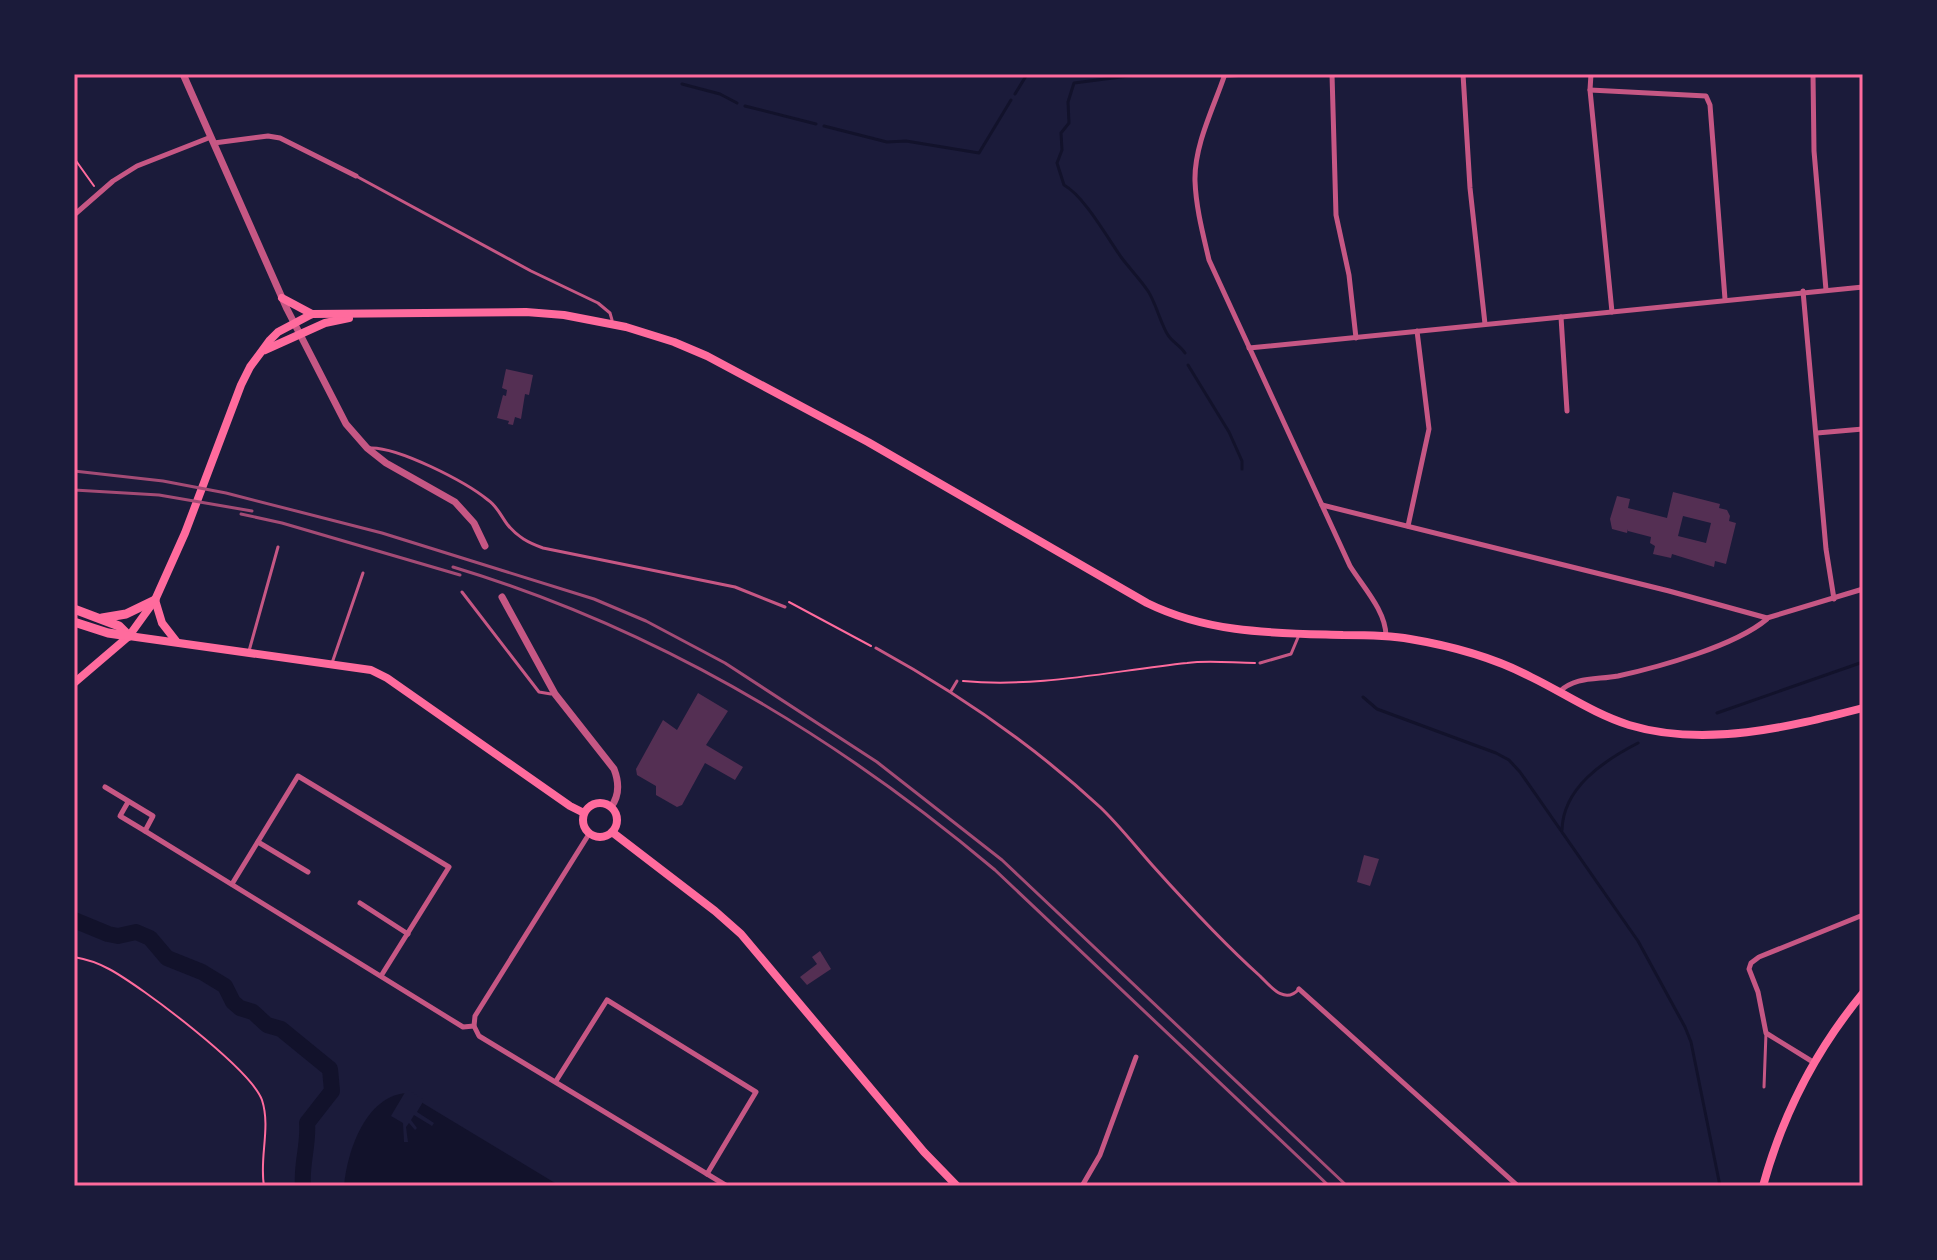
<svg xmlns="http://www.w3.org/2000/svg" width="1937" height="1260" font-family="'Public Sans',sans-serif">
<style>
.water{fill:#12122b}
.pier{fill:#1b1b3a}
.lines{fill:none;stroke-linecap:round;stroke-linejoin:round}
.stream{stroke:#12122b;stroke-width:3}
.river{stroke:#12122b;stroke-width:16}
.building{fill:#542f53;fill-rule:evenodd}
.path{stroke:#ff6b9d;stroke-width:2}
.service{stroke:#c65784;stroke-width:3}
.minor{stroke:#c65784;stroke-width:5}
.tertiary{stroke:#c65784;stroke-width:7}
.secondary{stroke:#ff6b9d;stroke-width:8}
.trunk{stroke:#ff6b9d;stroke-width:9}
.rail{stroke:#a44b75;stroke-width:3}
.neatline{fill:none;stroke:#ff6b9d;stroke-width:3}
</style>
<rect width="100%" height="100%" fill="#1b1b3a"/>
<!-- water -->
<path class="water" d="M406,1093l154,93h-216c3,-35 22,-90 62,-93z"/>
<!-- pier -->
<polygon class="pier" points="407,1089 424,1100 417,1112 434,1123 432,1126 414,1115 411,1120 417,1128 415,1130 409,1123 406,1127 408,1142 404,1142 403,1123 391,1116"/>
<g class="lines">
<!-- stream -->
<g class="stream">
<path d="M1144,74l-70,9 -6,19 1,21 -8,10 1,17 -5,13 7,22c20,11 43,52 57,72 9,12 19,22 27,34 8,12 13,34 20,44 4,7 12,10 17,18"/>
<polyline points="682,84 720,94 737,103"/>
<polyline points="1015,94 1026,76"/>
<polyline points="745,106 816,124"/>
<polyline points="824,126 887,142 906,141 979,153 1011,100"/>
<polyline points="1188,365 1229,432 1242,461 1242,469"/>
<polyline points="1363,697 1377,709 1496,753 1509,760 1520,772 1638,941 1685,1027 1691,1042 1720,1186"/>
<polyline points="1717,713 1863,662"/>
<path d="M1562,830c1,-42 41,-69 76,-87"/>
</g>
<!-- river -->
<path class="river" d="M74,920l34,14 10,2 18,-4 14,6 17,20 35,14 23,14 8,16 7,6 13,4 14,13 14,4 49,40 2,22 -25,32c2,21 -6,41 -4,63"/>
</g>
<!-- building -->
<g class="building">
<polygon points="506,369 533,375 529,395 525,394 521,419 515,417 513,425 508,424 509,421 497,418 503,395 506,396 507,390 502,388"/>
<path d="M1673,492l47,12 -1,4 8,2 3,6 -1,5 7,2 -10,41 -11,-3 -1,6 -42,-13 -1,4 -18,-4 2,-8 -5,-3 1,-6 -23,-6v-2l-1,4 -15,-4 -2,-10 7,-23 13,3 -2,9 39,10zM1683,516l28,7 -5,20 -28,-7z"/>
<polygon points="698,693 728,711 706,745 743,767 735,780 705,763 682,805 677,807 656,795 656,786 637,775 636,769 663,720 677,730"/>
<polygon points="1364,855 1379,859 1370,886 1357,882"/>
<polygon points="820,951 831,969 807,985 800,977 817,964 812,957"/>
</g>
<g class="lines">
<!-- path -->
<g class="path">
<polyline points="74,158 94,186"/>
<polyline points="789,602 871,646"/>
<path d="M963,681c76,7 148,-10 224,-18 22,-3 46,0 68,0"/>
<path d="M74,957c12,2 24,6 35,12 32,17 142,100 153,131 9,28 -3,58 2,86"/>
</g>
<!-- service -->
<g class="service">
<polyline points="356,176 531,271 598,303 610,313 612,320"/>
<path d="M369,448c28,-2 97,34 119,52 9,6 13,16 19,24 10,13 22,19 36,24l192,39 50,20"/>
<polyline points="462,592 539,692 551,694"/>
<path d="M876,648c80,44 157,97 224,159 19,18 36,40 53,59 35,39 69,76 107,110 11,11 25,29 39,13"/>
<polyline points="249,651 278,547"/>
<polyline points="332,663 363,573"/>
<polyline points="1260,663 1291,654 1299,635"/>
<polyline points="951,691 957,681"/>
<polyline points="1764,1087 1766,1033"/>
</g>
<!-- minor -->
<g class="minor">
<path d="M1225,74c-11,33 -31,71 -30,107 1,27 8,53 14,79l141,306c13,21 36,45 36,70"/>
<polyline points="1332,74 1336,215 1349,275 1356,338"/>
<polyline points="1463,74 1470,188 1485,324"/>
<polyline points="1591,74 1590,90 1612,312"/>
<polyline points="1813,74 1814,151 1826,290"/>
<polyline points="1225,75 1252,74"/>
<polyline points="1590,90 1706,96 1710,105 1725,299"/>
<polyline points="214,143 268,136 280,138 356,176"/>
<polyline points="74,215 113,181 137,166 211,137"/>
<polyline points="1803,291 1826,549 1834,599"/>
<polyline points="1561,317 1567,411"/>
<polyline points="1249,348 1863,287"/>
<polyline points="1817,433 1863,429"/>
<polyline points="1322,505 1669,591 1767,618 1863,589"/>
<polyline points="1408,526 1429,429 1417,331"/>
<path d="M1559,692c17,-16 38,-12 59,-16 41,-9 117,-30 149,-57"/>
<polyline points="105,787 153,816 145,831 120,816 128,802"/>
<polyline points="145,831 463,1027 474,1026"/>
<polyline points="589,834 475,1016 474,1026 479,1036 727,1186"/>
<polyline points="258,842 308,872"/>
<polyline points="232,884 298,776 449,867 381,976"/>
<polyline points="360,903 408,934"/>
<polyline points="1299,989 1518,1186"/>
<polyline points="1813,1062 1766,1033 1758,992 1749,969 1751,963 1759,957 1863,915"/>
<polyline points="556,1081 607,1000 628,1013 756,1092 707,1174"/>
<polyline points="1082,1186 1100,1155 1136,1057"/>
<polyline points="1167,1186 1169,1186"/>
</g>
<!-- tertiary -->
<g class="tertiary">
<polyline points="183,74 287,309 346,424 367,448 386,463 455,502 474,523 485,546"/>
<path d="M502,597l53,97 59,75c5,13 6,26 -3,38"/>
</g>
<!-- secondary -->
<g class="secondary">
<polyline points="282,298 312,314"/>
<polyline points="265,350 325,323 349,318"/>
<polyline points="155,600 162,623 176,641"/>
<polyline points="129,636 371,670 387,678 570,806 584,813"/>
<path d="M74,683l55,-47 26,-36 30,-67 56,-148 9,-18 20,-27 8,-8 34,-18 214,-2 38,3 62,12 48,15 33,14 161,86 279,161c63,31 128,30 196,32 22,0 45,0 67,4 42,7 83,18 121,38 33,16 63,37 98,48 76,23 160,2 234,-17"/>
<circle cx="600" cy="820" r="17"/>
<polyline points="612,832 715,911 741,934 924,1152 957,1186"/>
<path d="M1763,1186c20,-73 52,-135 100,-193"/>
</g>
<!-- trunk -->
<g class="trunk">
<polyline points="74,609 119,626 129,636"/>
<polyline points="102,618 126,614 155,600"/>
<polyline points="74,622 108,633 129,636"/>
</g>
<!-- rail -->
<g class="rail">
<polyline points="74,471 163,481 226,493 382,533 594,599 646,621 725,663 877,762 1002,860 1347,1186"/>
<polyline points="74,490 159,495 252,511"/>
<polyline points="241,514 282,523 460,575"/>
<path d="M453,567c202,61 382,168 542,303l334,316"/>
</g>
</g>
<!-- border -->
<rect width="1937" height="1260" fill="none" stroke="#1b1b3a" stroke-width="152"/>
<rect x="76" y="76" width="1785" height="1108" class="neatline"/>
</svg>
